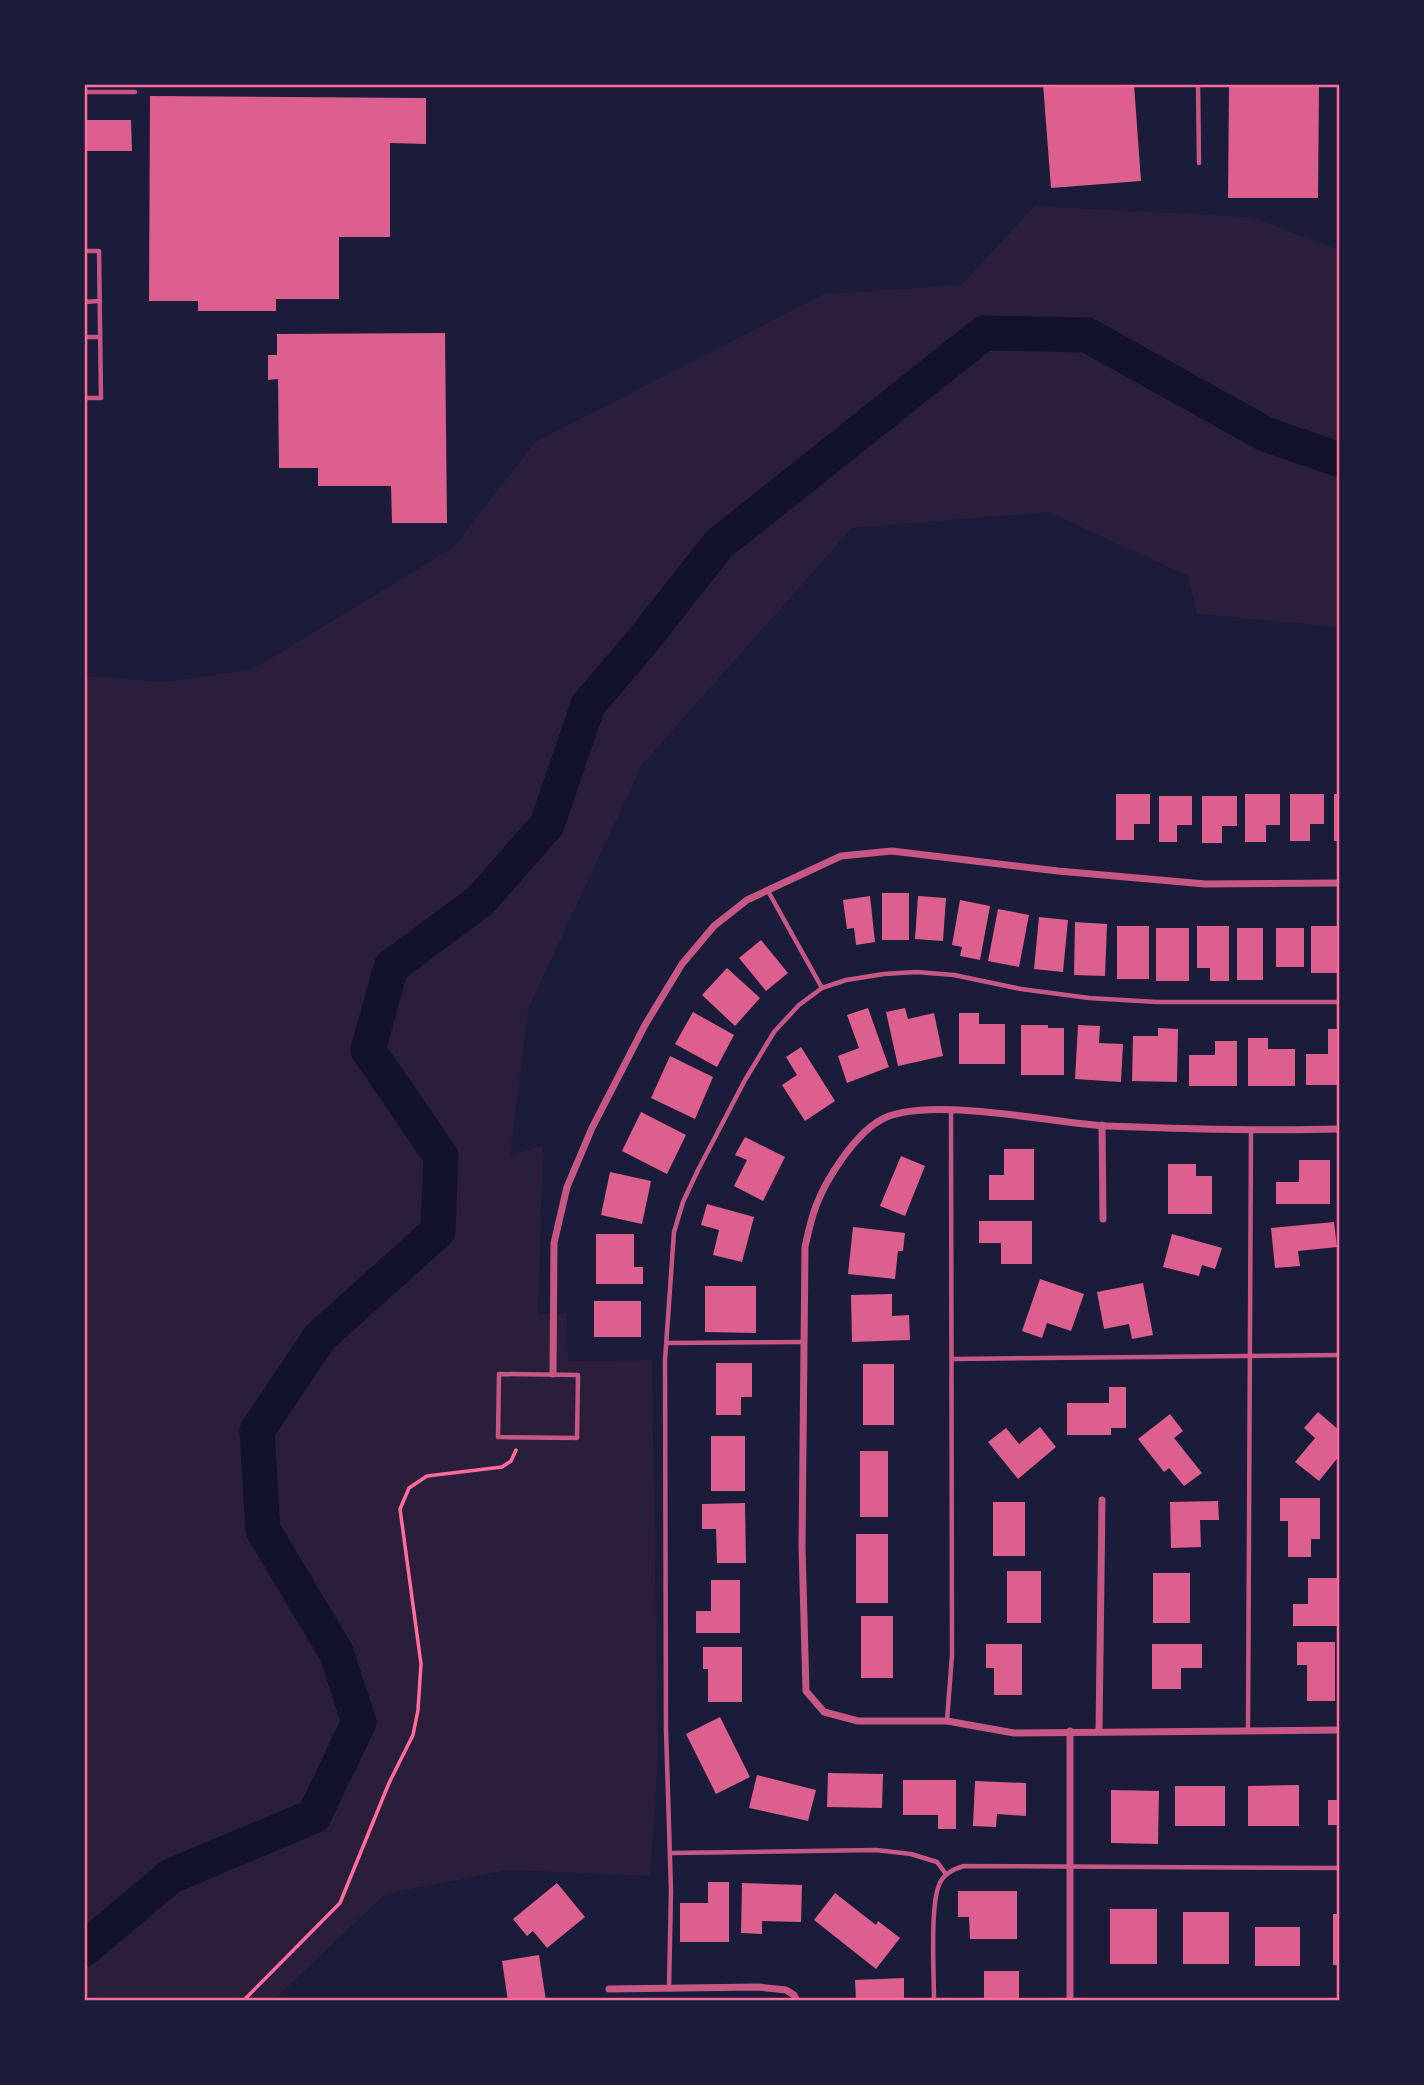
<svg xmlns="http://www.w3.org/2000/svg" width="1424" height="2085" font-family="Raleway,sans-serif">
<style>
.green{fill:#2a1e3b}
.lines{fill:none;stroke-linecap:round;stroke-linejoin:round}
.river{stroke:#12122b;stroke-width:35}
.building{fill:#dd5f8e}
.path{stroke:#ff6b9d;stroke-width:3.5}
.service{stroke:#c65784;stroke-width:4.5}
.minor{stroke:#c65784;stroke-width:7}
.neatline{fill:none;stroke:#ff6b9d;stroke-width:2.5}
</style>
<rect width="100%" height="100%" fill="#1b1b3a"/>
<!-- green -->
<polygon class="green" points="1035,206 1251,217 1340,250 1340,627 1197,614 1188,576 1048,512 852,528 642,765 528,1009 510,1155 543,1146 538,1314 567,1314 568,1361 652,1360 658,1760 650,1876 509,1870 385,1894 273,2001 84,2001 84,676 165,682 253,669 454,547 535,442 824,294 961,285"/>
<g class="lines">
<!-- river -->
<polyline class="river" points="84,1949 171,1876 314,1816 359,1722 336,1652 263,1530 257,1431 320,1337 438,1231 441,1156 368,1050 391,967 480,901 547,825 588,705 640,644 719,544 984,333 1087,335 1265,434 1340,460"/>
</g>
<!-- building -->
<g class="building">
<polygon points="1043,84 1134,84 1141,181 1051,188"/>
<polygon points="1229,84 1319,84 1318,198 1228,198"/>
<polygon points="150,96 426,98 426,144 390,143 390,237 339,237 339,299 276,299 276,311 198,311 198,301 149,301"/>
<polygon points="84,120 131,120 132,151 84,151"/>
<polygon points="445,333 447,523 392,523 391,486 318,486 318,468 279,468 278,379 268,380 268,355 277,355 277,334"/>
<polygon points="1116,794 1150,794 1150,824 1134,824 1134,840 1116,840"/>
<polygon points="1245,794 1280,794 1280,825 1266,825 1266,842 1245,842"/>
<polygon points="1290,794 1324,794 1324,824 1310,824 1310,841 1290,841"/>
<rect x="1334" y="794" width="6" height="47"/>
<polygon points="1159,796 1192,796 1192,825 1177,825 1177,842 1159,842"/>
<polygon points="1202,796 1237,796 1237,826 1222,826 1222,843 1202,843"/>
<rect x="882" y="893" width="27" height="47"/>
<polygon points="870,896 875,942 856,945 854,928 847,929 843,900"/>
<polygon points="918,896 946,898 943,941 915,939"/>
<polygon points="960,900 990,906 980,960 960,956 962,947 952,945"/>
<polygon points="998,909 1029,915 1019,967 988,961"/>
<polygon points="1039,917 1068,920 1063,972 1034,969"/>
<polygon points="1075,922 1107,924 1105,976 1074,975"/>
<rect x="1117" y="926" width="32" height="53"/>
<polygon points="1197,926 1229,926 1229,981 1210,981 1210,968 1197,968"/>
<rect x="1311" y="926" width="27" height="47"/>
<rect x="1156" y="928" width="33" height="53"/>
<rect x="1237" y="928" width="26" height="52"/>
<rect x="1276" y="928" width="28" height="39"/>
<polygon points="761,940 788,973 766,991 739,958"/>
<polygon points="727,968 760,998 735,1026 702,995"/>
<polygon points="868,1008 889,1067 847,1083 838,1056 859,1048 847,1015"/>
<polygon points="905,1008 908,1019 934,1013 943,1056 898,1066 886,1012"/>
<polygon points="693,1012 734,1035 717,1067 675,1044"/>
<polygon points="959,1013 979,1013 979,1024 1005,1024 1005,1064 959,1064"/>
<polygon points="1021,1025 1048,1025 1048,1028 1064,1028 1064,1075 1021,1075"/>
<polygon points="1078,1025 1100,1026 1099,1043 1123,1044 1121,1082 1075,1079"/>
<polygon points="1158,1028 1178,1029 1177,1082 1132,1081 1133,1036 1158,1036"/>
<polygon points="1328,1029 1340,1029 1340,1085 1306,1085 1306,1054 1328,1054"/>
<polygon points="1248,1038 1268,1038 1268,1049 1295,1049 1295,1086 1248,1086"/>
<polygon points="1215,1041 1237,1041 1237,1086 1189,1086 1189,1055 1215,1055"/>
<polygon points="801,1047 835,1101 805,1121 782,1085 797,1075 786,1057"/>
<polygon points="670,1056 713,1077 695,1119 651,1098"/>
<polygon points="641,1112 686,1135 667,1174 622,1151"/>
<polygon points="745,1137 785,1157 763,1201 734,1186 747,1160 735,1155"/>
<polygon points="1004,1149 1034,1149 1034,1200 989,1200 989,1175 1004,1175"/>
<polygon points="901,1156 925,1166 905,1216 880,1206"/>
<polygon points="1299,1160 1330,1160 1330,1204 1276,1204 1276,1182 1299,1182"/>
<polygon points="1168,1164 1196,1164 1196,1176 1212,1176 1212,1214 1168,1214"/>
<polygon points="610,1172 651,1181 642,1224 601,1215"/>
<polygon points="707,1204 754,1217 742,1262 713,1255 719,1230 701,1225"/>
<polygon points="979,1221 1032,1221 1032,1264 1001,1264 1001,1243 979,1243"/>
<polygon points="1334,1222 1337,1247 1298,1251 1300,1266 1275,1268 1271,1228"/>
<polygon points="853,1227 905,1233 903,1251 898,1251 895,1279 848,1274"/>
<polygon points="596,1234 634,1234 634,1267 643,1267 643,1284 596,1284"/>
<polygon points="1172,1234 1222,1248 1215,1269 1202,1265 1199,1276 1163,1267"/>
<polygon points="1040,1279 1084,1294 1071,1331 1047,1323 1042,1338 1022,1331"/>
<polygon points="1143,1283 1153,1335 1132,1339 1129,1324 1104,1329 1097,1292"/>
<polygon points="705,1286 756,1286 756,1333 705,1332"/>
<polygon points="892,1294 892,1316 909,1315 910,1340 852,1342 851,1295"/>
<rect x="594" y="1301" width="47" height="36"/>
<polygon points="716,1363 752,1363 752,1397 741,1397 741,1415 716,1415"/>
<rect x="863" y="1364" width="31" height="61"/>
<polygon points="1109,1387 1126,1387 1126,1428 1111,1428 1111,1435 1067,1435 1067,1403 1109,1403"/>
<polygon points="1318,1412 1340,1431 1340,1455 1319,1481 1295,1462 1315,1438 1304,1428"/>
<polygon points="1170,1414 1183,1431 1174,1438 1202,1473 1184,1486 1169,1468 1164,1472 1138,1439"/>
<polygon points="1040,1427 1056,1447 1018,1479 988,1442 1006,1428 1019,1444"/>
<rect x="711" y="1436" width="34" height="55"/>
<rect x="860" y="1451" width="28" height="66"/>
<polygon points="1280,1498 1320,1498 1320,1539 1311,1539 1311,1557 1288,1557 1288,1521 1280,1521"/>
<polygon points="1218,1501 1219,1520 1200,1520 1201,1547 1171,1548 1170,1502"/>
<rect x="993" y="1502" width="32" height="54"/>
<polygon points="745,1503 746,1563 717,1563 716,1529 702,1529 702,1504"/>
<rect x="856" y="1534" width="32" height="69"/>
<rect x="1007" y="1571" width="34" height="52"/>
<rect x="1153" y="1573" width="37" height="50"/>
<polygon points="1308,1578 1340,1578 1340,1626 1293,1626 1293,1604 1308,1604"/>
<polygon points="711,1580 740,1580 740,1633 696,1633 696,1611 711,1611"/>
<rect x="861" y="1616" width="32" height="62"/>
<polygon points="1297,1642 1335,1642 1335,1701 1307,1701 1307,1665 1297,1665"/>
<polygon points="986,1644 1022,1644 1022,1695 994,1695 994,1668 986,1668"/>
<polygon points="1152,1644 1202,1644 1202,1668 1181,1668 1181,1689 1152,1689"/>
<polygon points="703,1647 742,1647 742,1702 708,1702 708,1669 703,1669"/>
<polygon points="720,1717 750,1777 716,1794 686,1734"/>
<polygon points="828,1773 883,1774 882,1808 827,1807"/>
<polygon points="757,1775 816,1790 808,1821 749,1808"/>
<polygon points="903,1780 956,1780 956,1829 938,1829 938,1815 903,1815"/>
<polygon points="975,1781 1026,1783 1026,1816 997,1814 996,1827 973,1826"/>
<polygon points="1299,1785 1299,1826 1248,1826 1248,1786"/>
<rect x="1175" y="1786" width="50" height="40"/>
<polygon points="1111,1790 1159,1791 1158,1844 1111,1843"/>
<rect x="1328" y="1800" width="12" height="25"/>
<polygon points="708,1882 729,1882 729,1942 680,1942 680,1903 708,1903"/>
<polygon points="557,1883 585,1917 547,1948 533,1931 527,1936 513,1919"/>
<polygon points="742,1883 802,1885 801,1922 762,1921 762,1934 741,1933"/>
<polygon points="958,1891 1017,1891 1017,1939 970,1939 969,1917 958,1917"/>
<polygon points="835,1893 876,1925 878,1921 900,1938 876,1969 814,1920"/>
<rect x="1110" y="1909" width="47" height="55"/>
<rect x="1183" y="1912" width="46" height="52"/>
<rect x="1333" y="1914" width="7" height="51"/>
<rect x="1255" y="1927" width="45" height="39"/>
<polygon points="539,1955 546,2001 508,2001 502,1961"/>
<polygon points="984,1971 1019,1971 1019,2001 965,2001 965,1998 984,1998"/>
<polygon points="904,1978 904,2001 856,2001 855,1980"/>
</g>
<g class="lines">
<!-- path -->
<polyline class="path" points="243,2001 340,1903 389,1783 413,1735 418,1710 421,1664 400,1509 409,1488 427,1476 502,1467 511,1461 516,1450"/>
<!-- service -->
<g class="service">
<polyline points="1198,84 1199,163"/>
<polyline points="84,92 135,92"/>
<polyline points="84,251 99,251 101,398 84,398"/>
<polyline points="84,302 100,301"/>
<polyline points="84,337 100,337"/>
<polyline points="768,891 822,988"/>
<polyline points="667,1343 803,1342"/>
<polyline points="952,1359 1340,1355"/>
<polygon points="499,1374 578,1375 577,1438 498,1437"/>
<polyline points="947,1721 952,1655 951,1110"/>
<polyline points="1248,1730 1251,1131"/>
<polyline points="671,1853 876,1850 911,1854 937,1862 946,1874"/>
<polyline points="669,1988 671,1891 666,1730 665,1360 674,1232 683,1202 698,1170 745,1080 774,1032 799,1005 822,988 846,980 884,974 916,972 954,975 1021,989 1089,998 1157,1002 1340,1002"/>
<path d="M934,2001c0,-27 -4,-94 5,-116 4,-11 14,-16 25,-19l376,2"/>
</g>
<!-- minor -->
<g class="minor">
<polyline points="1102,1125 1103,1219"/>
<path d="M1340,1129c-78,2 -156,0 -234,-3 -54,-3 -184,-32 -227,-5 -25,15 -53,58 -63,85 -5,13 -8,27 -11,41l-3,300 4,144 18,21 34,9h89l67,12 326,-3"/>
<polyline points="553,1374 554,1243 567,1187 592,1128 645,1025 682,964 714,926 747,900 841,856 892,851 1058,871 1205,884 1340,883"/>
<polyline points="1099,1731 1102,1500"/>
<polyline points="609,1989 758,1987 786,1990 794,1995 797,2001"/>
<polyline points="1070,2001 1070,1731"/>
</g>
</g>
<!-- border -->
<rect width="1424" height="2085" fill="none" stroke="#1b1b3a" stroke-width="172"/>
<rect x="86" y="86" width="1252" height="1913" class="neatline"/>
</svg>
